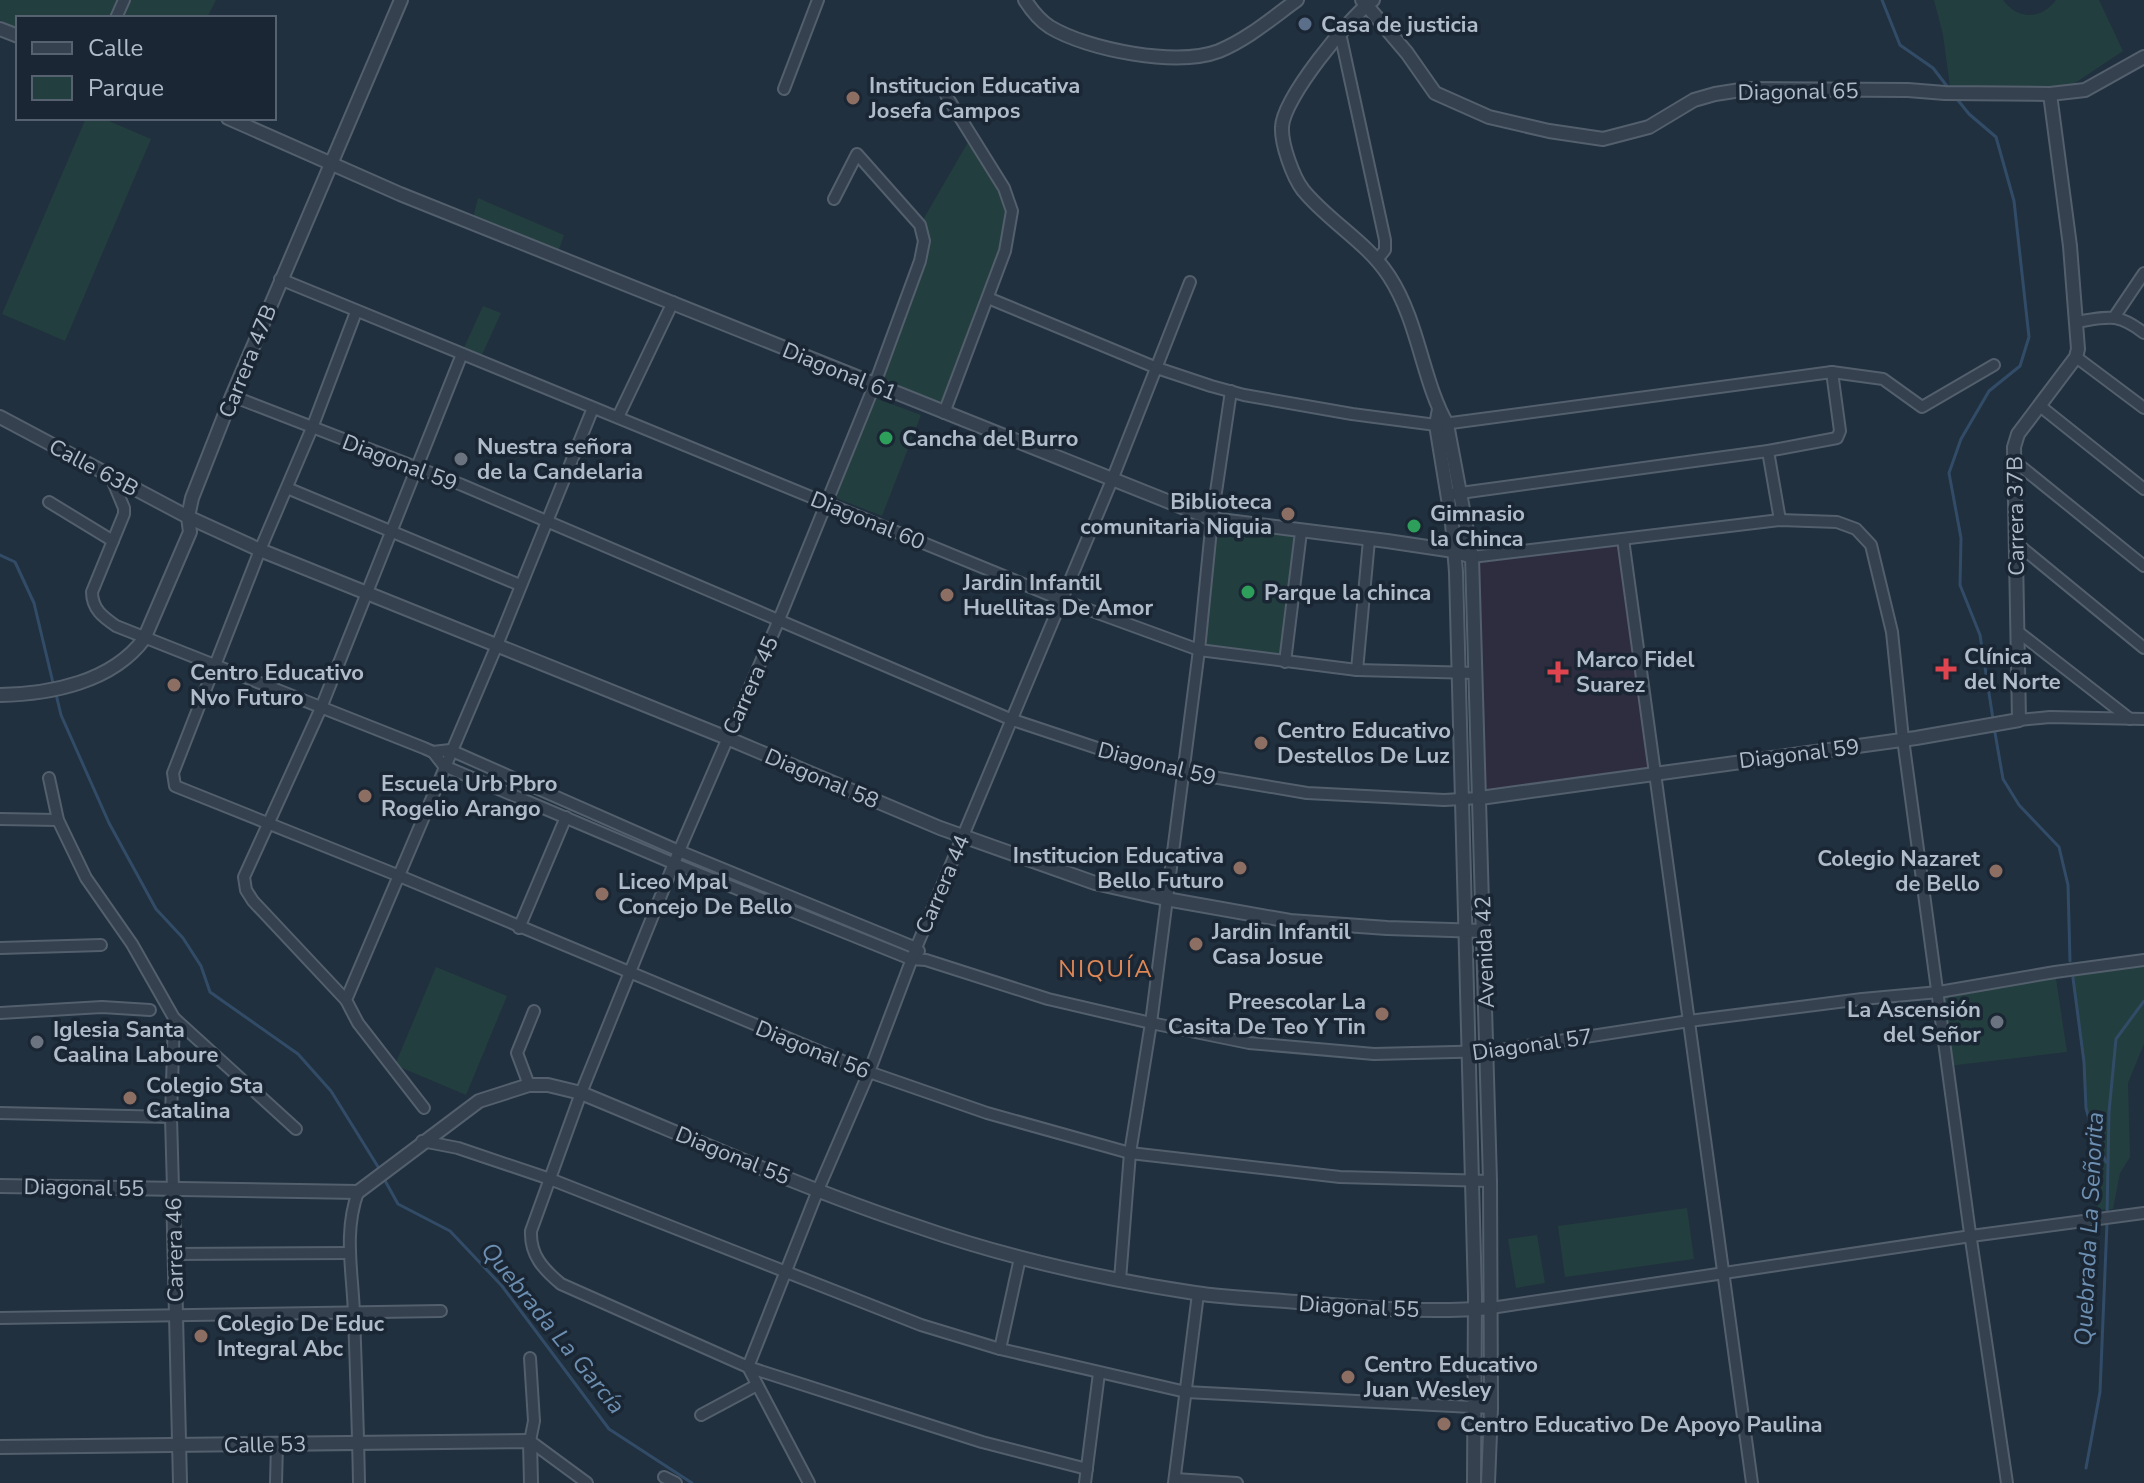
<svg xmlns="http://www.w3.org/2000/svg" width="2144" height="1483" font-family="'Nunito Sans',sans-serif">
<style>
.medical{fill:#2e2d3f}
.green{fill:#233e3f}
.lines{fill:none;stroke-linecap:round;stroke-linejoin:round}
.stream{stroke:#324c68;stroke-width:3}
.minor-casing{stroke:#535f6c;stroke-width:14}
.tertiary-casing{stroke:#535f6c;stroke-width:16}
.minor{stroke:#35414e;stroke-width:10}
.tertiary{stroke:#35414e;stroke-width:12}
.service-dot{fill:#5c6f8a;stroke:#1a2633;stroke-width:3}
.education-dot{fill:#8d6e63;stroke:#1a2633;stroke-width:3}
.leisure-dot{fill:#2e9e5b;stroke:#1a2633;stroke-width:3}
.worship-dot{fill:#6b7280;stroke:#1a2633;stroke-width:3}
.health-dot{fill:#e0444e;stroke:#1a2633;stroke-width:3}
.labels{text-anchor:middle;stroke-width:7;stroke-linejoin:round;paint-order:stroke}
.poi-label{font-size:22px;font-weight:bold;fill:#b0bcca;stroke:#1a2633;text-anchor:start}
.street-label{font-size:22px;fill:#b0bcca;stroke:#1a2633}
.neighbourhood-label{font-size:24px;letter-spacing:2px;fill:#df8755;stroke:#1a2633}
.water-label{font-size:24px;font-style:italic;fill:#6d8fb1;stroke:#1a2633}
</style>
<rect width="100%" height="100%" fill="#20303e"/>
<!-- medical -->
<polygon class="medical" points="1623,539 1655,773 1480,798 1472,557"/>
<!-- green -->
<g class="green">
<polygon points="0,0 118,0 110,18 18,18 18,33 11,25 0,20"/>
<polygon points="124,0 216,0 207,18 116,18"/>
<path d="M1934,0h69c15,20 38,20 53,0h43l24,51 -54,36h-119l-7,-52z"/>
<polygon points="86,118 102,118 151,139 65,341 2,314"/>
<polygon points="971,137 1012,211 1005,251 944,413 874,386 920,261 920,225"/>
<polygon points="478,198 564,235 558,252 473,218"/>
<polygon points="483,306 501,313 481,357 463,350"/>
<polygon points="875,398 921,415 882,516 836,498"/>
<polygon points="1215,527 1298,536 1281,658 1201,644"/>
<polygon points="2144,960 2144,1044 2128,1083 2130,1157 2120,1173 2113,1209 2098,1210 2092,1130 2086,1108 2084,1062 2072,970"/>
<polygon points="436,967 507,996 466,1095 395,1065"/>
<polygon points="2055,972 2067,1052 1948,1066 1939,993"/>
<polygon points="1687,1208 1694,1259 1565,1277 1558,1226"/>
<polygon points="1537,1235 1545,1283 1516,1288 1508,1239"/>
</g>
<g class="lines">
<!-- stream -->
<g class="stream">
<polyline points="1882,0 1900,45 1933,68 1950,90"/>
<polyline points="1957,99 1969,114 1996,137 2014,201 2029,337 2020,366 1989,391 1961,439 1949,473 1961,538 1960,585 1980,635 1993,719"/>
<polyline points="0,555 15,562 34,603 54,687"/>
<polyline points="56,694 61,715 109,823 156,909 183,938 201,966 210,992 298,1054 331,1091 380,1170"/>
<polyline points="1994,727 2003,779 2019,805 2059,847 2068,885 2070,961"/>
<polyline points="2073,978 2084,1062 2086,1108 2092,1130 2106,1162"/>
<polyline points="383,1177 398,1204 450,1231 502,1286 609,1429 692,1483"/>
<polyline points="2107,1215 2109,1112 2116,1039 2144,1001"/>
<polyline points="2086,1468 2100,1392 2107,1223"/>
</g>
<defs>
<g id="minor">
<polyline points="116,18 124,0"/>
<polyline points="1340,33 1385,240 1385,250 1377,260"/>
<polyline points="784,89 818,0"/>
<path d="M834,199l23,-45 63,71 4,16 -4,20 -46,125 -96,236 -99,229 -98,242 -50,138c-1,24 12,38 30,53l187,83 234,75 105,27"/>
<polyline points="280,279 1062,600 1199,650 1357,670 1476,673"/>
<polyline points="988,298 1157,368 1211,386 1244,395 1352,414 1436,425 1832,372 1883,379 1922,407 1994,365"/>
<polyline points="356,312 312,428 260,550 173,773 175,786 397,875 869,1072 987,1113 1130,1153 1340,1177 1490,1181"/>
<polyline points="2115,316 2144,273"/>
<path d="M2076,322c32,-5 41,-10 68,11"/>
<polyline points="2076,357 2144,408"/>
<polyline points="232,396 462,485 1010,719 1136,761 1183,772 1307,793 1444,800 1480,798"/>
<polyline points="2040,406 2144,489"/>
<polyline points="944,413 1005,251 1012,211 1004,188 946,95"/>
<polyline points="618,417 673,302"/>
<polyline points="1768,451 1780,520"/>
<polyline points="2013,460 2144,566"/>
<path d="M111,477l13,31v6l-32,78c0,17 11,25 24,34l308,122 9,4 17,-2 229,101 237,97 3,3"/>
<polyline points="287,488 520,585"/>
<polyline points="1453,494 1768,451 1837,438 1840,431 1832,372"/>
<polyline points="49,502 113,541"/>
<polyline points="1623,539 1752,1483"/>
<polyline points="2016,543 2144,648"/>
<polyline points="1472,557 1780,520 1837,522 1856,529 1871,545 1892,632 1903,739 1969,1226 2007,1483"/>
<polyline points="2017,631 2130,719"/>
<polyline points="1285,662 1301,532"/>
<polyline points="1357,670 1369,540"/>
<polyline points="2019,720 2050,717 2144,719"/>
<polyline points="433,752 444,766 675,864 911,959 926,960 1048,999 1151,1023 1249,1043 1374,1054 1494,1051 1689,1021 1862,999 1939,992 2055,972 2144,960"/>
<polyline points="49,778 58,820 86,878 132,944 174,1018 296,1129"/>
<polyline points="0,819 58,820"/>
<polyline points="519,928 566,817"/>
<polyline points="0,948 101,945"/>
<polyline points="346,1000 253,901 246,890 244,877 321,708 462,354"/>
<polyline points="0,1013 102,1007 150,1010"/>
<polyline points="529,1085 517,1053 534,1011"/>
<polyline points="424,1108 358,1023 346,1000 497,645 593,408"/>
<polyline points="0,1113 171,1117"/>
<polyline points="422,1141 458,1148 550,1179 921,1325 1000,1349 1186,1392 1491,1408"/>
<polyline points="173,1189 171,1117 174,1018"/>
<path d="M358,1192c-15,41 -5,82 -4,123 2,56 4,112 5,168"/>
<polyline points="174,1254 349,1253"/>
<polyline points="1120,1280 1130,1153 1151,1023 1199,650 1212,519 1231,391"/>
<polyline points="1491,1308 1971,1236 2144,1213"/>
<polyline points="0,1318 441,1311"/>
<polyline points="1000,1349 1020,1258"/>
<polyline points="530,1358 534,1421 530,1441 587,1483"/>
<polyline points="701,1415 757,1385"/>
<polyline points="664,1477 676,1483"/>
<polyline points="1175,1479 1237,1483"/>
<polyline points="276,1483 277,1444"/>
<polyline points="809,1483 748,1367 818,1190 869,1072 916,948 1112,480 1190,282"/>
<polyline points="1085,1483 1099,1373"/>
<polyline points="1174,1483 1198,1294"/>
</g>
<g id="tertiary">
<path d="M1025,0c7,11 14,20 25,27 38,23 127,40 169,24 29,-12 53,-33 78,-51"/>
<polyline points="1362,0 1407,53 1435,93 1489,117 1549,131 1603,139 1649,127 1694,100 1715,94 1747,89 1908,90 1945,93 2050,94 2085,90 2144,57"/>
<path d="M1373,0c-24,18 -90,98 -91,127 -1,17 11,50 21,63 25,31 64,52 86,86 30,46 33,104 58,148l25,133 18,624 1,227 -3,75"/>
<polyline points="0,29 18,36"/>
<polyline points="228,118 400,194 1212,519 1387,541 1454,551 1472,557"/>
<polyline points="1439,409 1436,425 1452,523 1456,572 1475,1296 1474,1483"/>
<polyline points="0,417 188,517 260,550 727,738 940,828 1095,883 1166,899 1290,921 1387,928 1483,931"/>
<path d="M0,695c51,-1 112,-13 144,-56l46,-107 -2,-15 4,-19 40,-102 169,-396"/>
<polyline points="1480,798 1916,738 2019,720 2014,447 2018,434 2076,357 2078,349 2070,246 2050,94"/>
<path d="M0,1186l358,6 121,-91 50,-16h19l33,8c112,46 223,96 338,134 89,31 183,52 276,66 34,5 68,6 102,9 64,6 130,11 194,6"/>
<polyline points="173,1189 180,1483"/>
<polyline points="0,1447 530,1441 531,1483"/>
</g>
</defs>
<!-- minor casing -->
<use href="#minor" class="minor-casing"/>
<!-- tertiary casing -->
<use href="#tertiary" class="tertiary-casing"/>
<!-- minor -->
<use href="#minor" class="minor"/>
<!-- tertiary -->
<use href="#tertiary" class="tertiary"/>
</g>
<!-- markers -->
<circle class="service-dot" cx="1305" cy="24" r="8"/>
<g class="education-dot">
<circle cx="853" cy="98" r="8"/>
<circle cx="1288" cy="514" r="8"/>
<circle cx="947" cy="595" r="8"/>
<circle cx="174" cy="685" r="8"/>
<circle cx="1261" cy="743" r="8"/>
<circle cx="365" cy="796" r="8"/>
<circle cx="1240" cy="868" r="8"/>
<circle cx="1996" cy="871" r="8"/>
<circle cx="602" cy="894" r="8"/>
<circle cx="1196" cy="944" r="8"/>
<circle cx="1382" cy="1014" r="8"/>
<circle cx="130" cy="1098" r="8"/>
<circle cx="201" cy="1336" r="8"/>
<circle cx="1348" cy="1377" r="8"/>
<circle cx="1444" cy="1424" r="8"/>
</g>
<g class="leisure-dot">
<circle cx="886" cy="438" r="8"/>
<circle cx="1414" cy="526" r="8"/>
<circle cx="1248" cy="592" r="8"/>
</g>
<g class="worship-dot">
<circle cx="461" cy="459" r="8"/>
<circle cx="1997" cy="1022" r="8"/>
<circle cx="37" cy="1042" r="8"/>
</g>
<g class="health-dot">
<path d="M1942 657h8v8h8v8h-8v8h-8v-8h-8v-8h8z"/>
<path d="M1554 660h8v8h8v8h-8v8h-8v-8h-8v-8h8z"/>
</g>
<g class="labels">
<!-- poi labels -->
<g class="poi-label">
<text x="1321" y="32">Casa de justicia</text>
<text x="869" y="93">Institucion Educativa<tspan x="869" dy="25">Josefa Campos</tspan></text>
<text x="902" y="446">Cancha del Burro</text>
<text x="477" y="454">Nuestra señora<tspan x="477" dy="25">de la Candelaria</tspan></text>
<text x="1272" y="509" text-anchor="end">Biblioteca<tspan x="1272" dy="25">comunitaria Niquia</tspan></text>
<text x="1430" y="521">Gimnasio<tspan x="1430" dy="25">la Chinca</tspan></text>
<text x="963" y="590">Jardin Infantil<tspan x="963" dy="25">Huellitas De Amor</tspan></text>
<text x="1264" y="600">Parque la chinca</text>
<text x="1964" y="664">Clínica<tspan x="1964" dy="25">del Norte</tspan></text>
<text x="1576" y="667">Marco Fidel<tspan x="1576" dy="25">Suarez</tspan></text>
<text x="190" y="680">Centro Educativo<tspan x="190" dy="25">Nvo Futuro</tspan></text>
<text x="1277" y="738">Centro Educativo<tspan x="1277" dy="25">Destellos De Luz</tspan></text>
<text x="381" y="791">Escuela Urb Pbro<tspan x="381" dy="25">Rogelio Arango</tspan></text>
<text x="1224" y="863" text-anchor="end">Institucion Educativa<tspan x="1224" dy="25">Bello Futuro</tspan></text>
<text x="1980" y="866" text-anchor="end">Colegio Nazaret<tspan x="1980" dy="25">de Bello</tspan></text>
<text x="618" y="889">Liceo Mpal<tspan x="618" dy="25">Concejo De Bello</tspan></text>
<text x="1212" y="939">Jardin Infantil<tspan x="1212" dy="25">Casa Josue</tspan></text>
<text x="1366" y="1009" text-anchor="end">Preescolar La<tspan x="1366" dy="25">Casita De Teo Y Tin</tspan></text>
<text x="1981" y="1017" text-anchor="end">La Ascensión<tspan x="1981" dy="25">del Señor</tspan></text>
<text x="53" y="1037">Iglesia Santa<tspan x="53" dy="25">Caalina Laboure</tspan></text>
<text x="146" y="1093">Colegio Sta<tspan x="146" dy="25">Catalina</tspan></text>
<text x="217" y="1331">Colegio De Educ<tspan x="217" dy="25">Integral Abc</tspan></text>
<text x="1364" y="1372">Centro Educativo<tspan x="1364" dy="25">Juan Wesley</tspan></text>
<text x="1460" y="1432">Centro Educativo De Apoyo Paulina</text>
</g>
<!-- street labels -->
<g class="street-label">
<text transform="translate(1798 91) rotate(-1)" y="8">Diagonal 65</text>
<text transform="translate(247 361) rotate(-68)" y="8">Carrera 47B</text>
<text transform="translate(840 371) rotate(22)" y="8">Diagonal 61</text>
<text transform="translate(400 462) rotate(21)" y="8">Diagonal 59</text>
<text transform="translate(94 467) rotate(28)" y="8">Calle 63B</text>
<text transform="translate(2015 516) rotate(-91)" y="8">Carrera 37B</text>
<text transform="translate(868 520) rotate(22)" y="8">Diagonal 60</text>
<text transform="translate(750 685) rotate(-66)" y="8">Carrera 45</text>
<text transform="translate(1799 753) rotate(-7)" y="8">Diagonal 59</text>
<text transform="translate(1157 763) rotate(14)" y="8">Diagonal 59</text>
<text transform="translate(822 778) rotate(23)" y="8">Diagonal 58</text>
<text transform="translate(942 884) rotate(-67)" y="8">Carrera 44</text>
<text transform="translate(1484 952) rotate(-92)" y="8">Avenida 42</text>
<text transform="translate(1532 1044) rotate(-8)" y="8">Diagonal 57</text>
<text transform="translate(813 1049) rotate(22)" y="8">Diagonal 56</text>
<text transform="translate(733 1155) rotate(22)" y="8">Diagonal 55</text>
<text transform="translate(84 1187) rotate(1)" y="8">Diagonal 55</text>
<text transform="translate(174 1250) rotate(-91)" y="8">Carrera 46</text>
<text transform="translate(1359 1306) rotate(3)" y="8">Diagonal 55</text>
<text transform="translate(265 1444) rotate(-1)" y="8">Calle 53</text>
</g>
<!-- neighbourhood labels -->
<g class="neighbourhood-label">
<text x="1106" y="977">NIQUÍA</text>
</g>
<!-- water labels -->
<g class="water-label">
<text transform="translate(2089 1229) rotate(-87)" y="8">Quebrada La Señorita</text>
<text transform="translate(553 1328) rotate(51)" y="8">Quebrada La García</text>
</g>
</g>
<!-- legend -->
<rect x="16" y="16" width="260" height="104" fill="#1a2633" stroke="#56626f" stroke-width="2"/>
<rect x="32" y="42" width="40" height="12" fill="#35414e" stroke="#56626f" stroke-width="2"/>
<text x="88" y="56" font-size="24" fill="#b0bcca">Calle</text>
<rect x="32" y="76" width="40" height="24" fill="#233e3f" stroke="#56626f" stroke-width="2"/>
<text x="88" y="96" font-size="24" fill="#b0bcca">Parque</text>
</svg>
